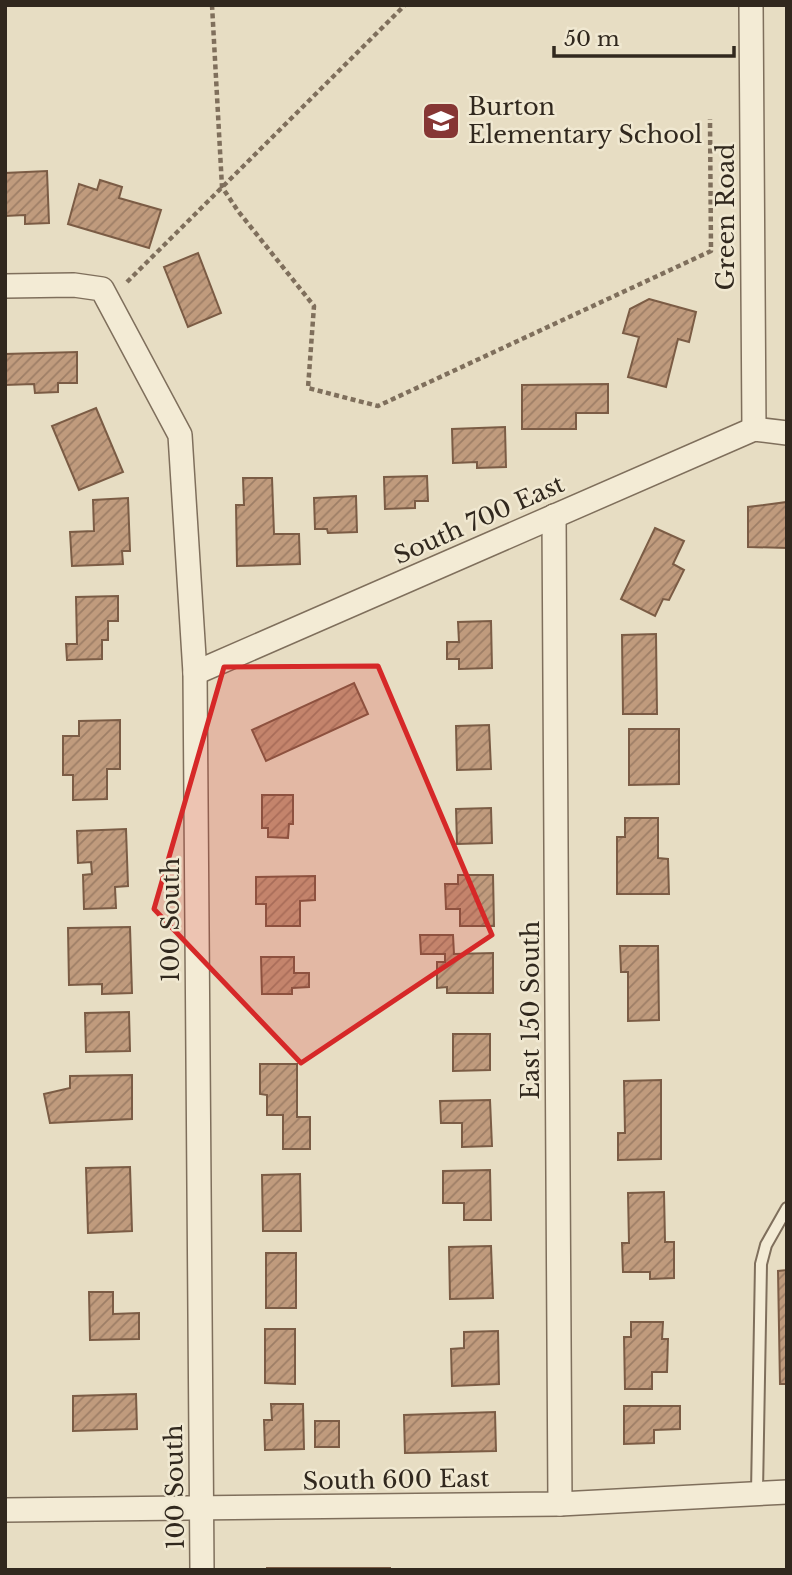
<svg xmlns="http://www.w3.org/2000/svg" width="792" height="1575" font-family="'Libre Baskerville',serif">
<style>
.building{fill:url(#building-hatch);stroke:#7b5c45;stroke-width:2}
.lines{fill:none;stroke-linecap:round;stroke-linejoin:round}
.service-casing{stroke:#7f6f5c;stroke-width:14}
.minor-casing{stroke:#7f6f5c;stroke-width:26}
.path{stroke:#7f6f5c;stroke-width:4.5;stroke-dasharray:5 3.5;stroke-linecap:butt}
.service{stroke:#f3ebd5;stroke-width:10}
.minor{stroke:#f3ebd5;stroke-width:23}
.marked{fill:#d62828;fill-opacity:0.2;stroke:#d62828;stroke-width:5;stroke-linejoin:round}
.labels{text-anchor:middle;stroke-width:5;stroke-linejoin:round;paint-order:stroke}
.poi-label{font-size:24px;fill:#31281e;stroke:#f0e8d1;text-anchor:start}
.street-label{font-size:24px;fill:#31281e;stroke:#f0e8d1}
</style>
<defs>
<pattern id="building-hatch" width="6" height="6" patternUnits="userSpaceOnUse" patternTransform="scale(1.75)"><rect width="6" height="6" fill="#c09b7d"/><path d="M-1 1l2-2M0 6l6-6M5 7l2-2" fill="none" stroke="#9d7e66"/></pattern>
</defs>
<rect width="100%" height="100%" fill="#e7ddc3"/>
<!-- building -->
<g class="building">
<polygon points="47,171 49,223 25,224 25,215 5,216 5,173"/>
<polygon points="100,180 122,187 119,198 161,210 149,248 68,224 79,184 97,190"/>
<polygon points="198,253 221,313 188,327 164,267"/>
<polygon points="649,299 696,312 689,342 678,339 666,387 628,377 639,337 623,333 630,309"/>
<polygon points="77,352 77,383 58,383 58,392 35,393 34,384 5,385 5,354"/>
<polygon points="608,384 608,413 576,413 576,429 522,429 522,385"/>
<polygon points="96,408 123,472 79,490 52,426"/>
<polygon points="505,427 506,467 477,468 477,462 453,463 452,429"/>
<polygon points="427,476 428,501 415,501 415,508 385,509 384,477"/>
<polygon points="243,478 272,478 274,534 299,534 300,564 237,566 236,505 244,505"/>
<polygon points="356,496 357,532 328,533 327,529 315,529 314,498"/>
<polygon points="128,498 130,551 122,551 123,564 72,566 70,532 94,531 93,500"/>
<polygon points="787,502 787,548 748,547 748,507"/>
<polygon points="655,528 684,541 673,564 684,570 669,600 663,599 655,616 621,599"/>
<polygon points="118,596 118,621 108,621 108,640 102,640 102,659 67,660 66,644 77,644 76,597"/>
<polygon points="491,621 492,668 459,669 459,659 447,659 447,642 459,642 458,622"/>
<polygon points="656,634 657,714 623,714 622,635"/>
<polygon points="354,683 368,714 266,761 252,730"/>
<polygon points="120,720 120,769 107,769 107,799 73,800 73,775 63,775 63,736 79,736 79,721"/>
<polygon points="489,725 491,769 457,770 456,726"/>
<polygon points="629,729 679,729 679,784 629,785"/>
<polygon points="262,795 293,795 293,824 289,824 288,838 268,837 268,828 262,828"/>
<polygon points="491,808 492,843 457,844 456,809"/>
<polygon points="625,818 658,818 658,858 668,859 669,894 617,894 617,837 625,837"/>
<polygon points="126,829 128,886 115,887 116,908 84,909 83,875 92,874 91,862 78,863 77,831"/>
<polygon points="458,875 493,875 494,926 460,926 460,909 446,909 445,884 458,884"/>
<polygon points="315,876 315,900 300,901 300,926 266,926 266,904 256,904 256,877"/>
<polygon points="130,927 132,993 102,994 102,984 69,985 68,928"/>
<polygon points="420,935 453,935 454,954 493,953 493,993 447,993 447,987 437,988 437,962 445,962 445,954 421,954"/>
<polygon points="620,946 658,946 659,1020 628,1021 628,972 621,972"/>
<polygon points="261,957 294,957 294,973 309,973 309,987 292,988 292,994 262,994"/>
<polygon points="129,1012 130,1051 86,1052 85,1013"/>
<polygon points="453,1034 490,1034 490,1070 453,1071"/>
<polygon points="260,1064 297,1064 297,1117 310,1117 310,1149 283,1149 283,1115 267,1115 267,1095 260,1094"/>
<polygon points="132,1075 132,1119 50,1123 44,1094 70,1088 70,1076"/>
<polygon points="661,1080 661,1159 618,1160 618,1133 625,1133 624,1081"/>
<polygon points="490,1100 492,1146 462,1147 462,1123 441,1123 440,1101"/>
<polygon points="130,1167 132,1231 88,1233 86,1168"/>
<polygon points="490,1170 491,1220 464,1220 464,1203 443,1203 443,1171"/>
<polygon points="300,1174 301,1231 263,1231 262,1175"/>
<polygon points="664,1192 665,1242 674,1242 674,1278 650,1279 650,1272 623,1272 622,1243 629,1243 628,1193"/>
<polygon points="491,1246 493,1298 450,1299 449,1247"/>
<rect x="266" y="1253" width="30" height="55"/>
<polygon points="787,1270 787,1384 780,1384 778,1271"/>
<polygon points="89,1292 113,1292 113,1314 139,1313 139,1339 90,1340"/>
<polygon points="631,1322 663,1322 662,1339 668,1339 667,1372 652,1372 652,1389 625,1389 624,1337 631,1337"/>
<polygon points="265,1329 295,1329 295,1384 265,1383"/>
<polygon points="498,1331 499,1384 452,1386 451,1349 464,1348 464,1332"/>
<polygon points="136,1394 137,1429 73,1431 73,1396"/>
<polygon points="271,1404 303,1404 304,1449 265,1450 264,1420 272,1420"/>
<polygon points="624,1406 680,1406 680,1429 654,1430 654,1443 624,1444"/>
<polygon points="495,1412 496,1451 405,1453 404,1415"/>
<rect x="315" y="1421" width="24" height="26"/>
<rect x="267" y="1568" width="123" height="2"/>
</g>
<g class="lines">
<defs>
<polyline id="service" points="757,1492 761,1264 766,1245 787,1208"/>
<g id="minor">
<polyline points="751,5 754,429"/>
<polyline points="5,286 74,285 102,289 180,435 195,673 202,1570"/>
<polyline points="554,516 560,1504"/>
<polyline points="195,673 754,429 787,433"/>
<polyline points="5,1510 560,1504 787,1492"/>
</g>
</defs>
<!-- service casing -->
<use href="#service" class="service-casing"/>
<!-- minor casing -->
<use href="#minor" class="minor-casing"/>
<!-- path -->
<g class="path">
<polyline points="212,5 222,187 238,211 314,306 308,388 378,406 711,251 710,119"/>
<polyline points="127,282 405,5"/>
</g>
<!-- service -->
<use href="#service" class="service"/>
<!-- minor -->
<use href="#minor" class="minor"/>
</g>
<!-- marked area -->
<path class="marked" d="M378,666l114,269 -191,128 -147,-154 70,-242z"/>
<!-- icons -->
<defs>
<symbol id="school-square" viewBox="-11 -11 22 22"><rect x="-9" y="-9" width="18" height="18" rx="4" fill="#863634" stroke="#f0e8d1"/><path d="M0-5L7-2L0 1L-7-2ZM-4 1L0 2.5L4 1V4Q0 6-4 4Z" fill="#fff"/></symbol>
</defs>
<g fill-rule="evenodd">
<use href="#school-square" x="419" y="99" width="44" height="44"/>
</g>
<g class="labels">
<!-- poi labels -->
<g class="poi-label">
<text x="468" y="115">Burton<tspan x="468" dy="28">Elementary School</tspan></text>
</g>
<!-- street labels -->
<g class="street-label">
<text transform="translate(726 217) rotate(-90)" y="8">Green Road</text>
<text transform="translate(479 520) rotate(-24)" y="8">South 700 East</text>
<text transform="translate(171 920) rotate(-90)" y="8">100 South</text>
<text transform="translate(531 1010) rotate(-90)" y="8">East 150 South</text>
<text transform="translate(396 1480) rotate(-1)" y="8">South 600 East</text>
<text transform="translate(175 1487) rotate(-91)" y="8">100 South</text>
</g>
</g>
<!-- border -->
<rect width="792" height="1575" fill="none" stroke="#31281e" stroke-width="14"/>
<!-- scale -->
<path d="M554 46v10h180v-10" fill="none" stroke="#31281e" stroke-width="3.5"/>
<text x="564" y="46" font-size="21" fill="#31281e" stroke="#f0e8d1" stroke-width="5" paint-order="stroke">50 m</text>
</svg>
